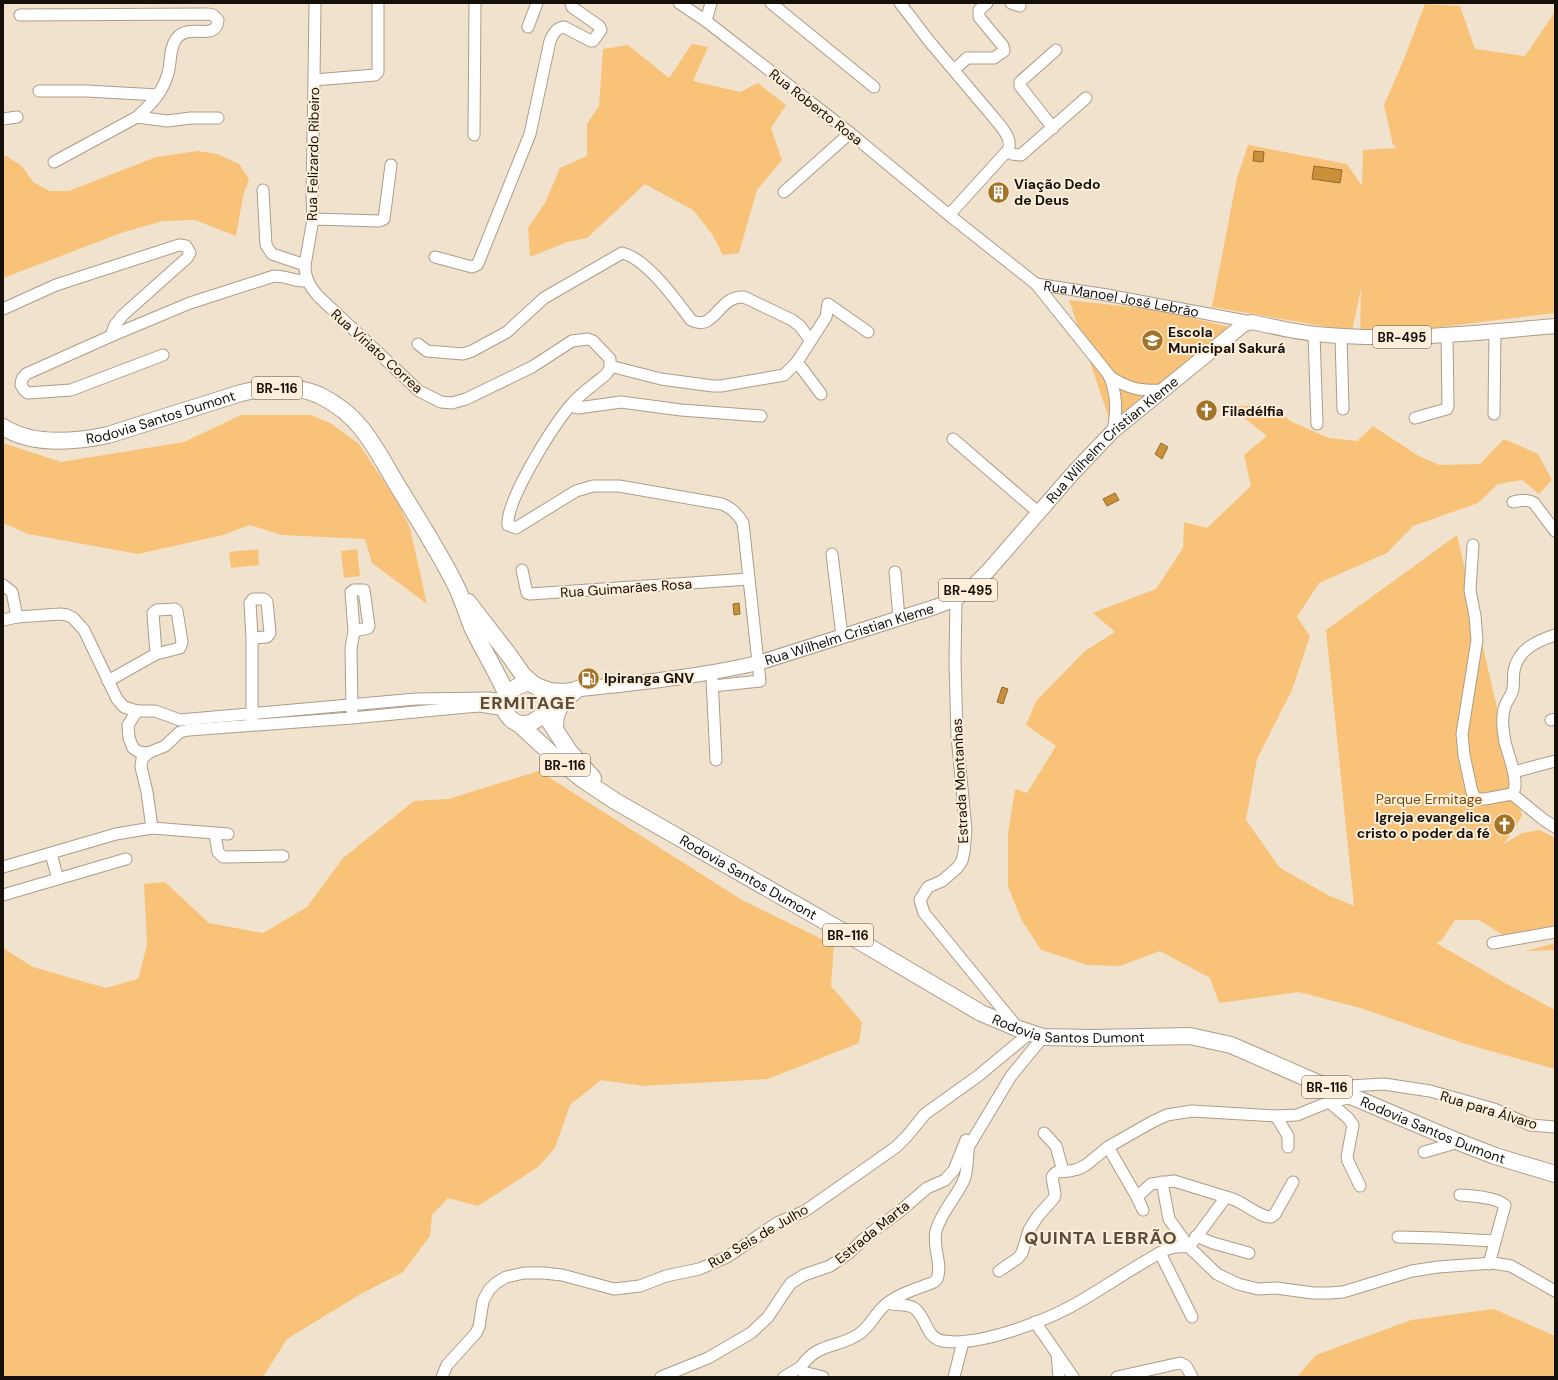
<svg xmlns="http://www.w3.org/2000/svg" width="1558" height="1380" font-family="'DM Sans',sans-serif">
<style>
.green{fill:#f8c378}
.water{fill:#c99039;stroke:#936a2b}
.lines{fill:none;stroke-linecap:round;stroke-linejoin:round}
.minor-casing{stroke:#ac9d8a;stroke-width:13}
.major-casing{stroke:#ac9d8a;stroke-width:16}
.highway-casing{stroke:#ac9d8a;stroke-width:18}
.minor{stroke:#fff;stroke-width:11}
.major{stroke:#fff;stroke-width:14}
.highway{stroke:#fff;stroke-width:16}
.labels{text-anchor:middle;stroke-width:4;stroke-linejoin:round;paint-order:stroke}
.shield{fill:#ffefda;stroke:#5b5348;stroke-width:1}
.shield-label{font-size:13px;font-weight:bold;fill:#151009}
.street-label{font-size:14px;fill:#151009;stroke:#ffefda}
.poi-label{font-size:14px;font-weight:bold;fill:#151009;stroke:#ffefda;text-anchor:start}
.park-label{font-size:14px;fill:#754f0c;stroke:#ffefda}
.district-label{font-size:18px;font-weight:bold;letter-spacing:1px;fill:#5a4d3c;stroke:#ffefda}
</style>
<rect width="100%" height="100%" fill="#f1e2cd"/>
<!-- green -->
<g class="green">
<polygon points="1425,4 1460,6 1475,49 1525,56 1555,12 1555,313 1360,337 1361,289 1352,331 1212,307 1237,178 1248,145 1347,164 1362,186 1363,150 1397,148 1393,145 1384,105 1404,59"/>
<polygon points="692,44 708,47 693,81 740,92 758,83 786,105 771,128 782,160 757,190 739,253 723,255 712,234 693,210 645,184 587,238 567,242 530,257 528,228 545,203 560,168 587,156 587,124 599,106 603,49 628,45 669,78"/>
<polygon points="198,151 217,154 239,164 249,179 243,196 236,236 195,220 163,221 124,232 3,278 3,156 6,156 22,166 33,182 50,191 69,191 156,157"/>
<polygon points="1069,300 1158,310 1238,329 1115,436"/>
<polygon points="1270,405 1292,422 1329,438 1357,441 1373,426 1417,455 1439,465 1480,464 1504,439 1538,454 1552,480 1539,494 1522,480 1498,484 1478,503 1413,526 1387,553 1319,583 1297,617 1310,636 1292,690 1257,759 1246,820 1280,868 1328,895 1354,906 1326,630 1457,535 1522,816 1504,844 1522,833 1540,830 1555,838 1555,931 1520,941 1503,935 1479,920 1455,920 1442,940 1436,943 1505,983 1555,1010 1555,1069 1462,1043 1360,1008 1299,992 1219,1003 1210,978 1160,951 1120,966 1088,965 1041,950 1021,919 1008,886 1008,834 1015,789 1027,793 1056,746 1026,725 1036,701 1085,651 1115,632 1093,613 1156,589 1183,548 1184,522 1207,528 1251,486 1244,455 1267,436 1243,417 1236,406"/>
<polygon points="241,415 311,415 330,423 359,444 398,503 410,528 427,604 372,563 365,539 282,535 250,525 223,535 138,554 28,534 3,523 3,443 61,462 184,442"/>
<polygon points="258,549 259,565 231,568 229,552"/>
<polygon points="357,549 360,576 344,578 341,551"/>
<polygon points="539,771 742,900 834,945 831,986 862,1022 859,1043 768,1079 643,1086 601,1080 570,1105 555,1148 538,1167 478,1206 448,1198 432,1215 430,1236 403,1272 359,1295 287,1339 263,1377 3,1377 3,948 33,967 106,988 138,979 147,945 144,884 165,882 209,923 263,933 307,907 343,858 414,801 448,799"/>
<polygon points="1555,943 1555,950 1526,951"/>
<polygon points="1494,1309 1555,1336 1555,1377 1297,1377 1316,1355 1411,1320"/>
</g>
<!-- water -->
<g class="water">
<polygon points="1254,151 1264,152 1263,162 1253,161"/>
<polygon points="1314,166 1342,170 1340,183 1312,179"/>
<polygon points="1161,443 1168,447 1162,459 1155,454"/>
<polygon points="1115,493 1119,500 1107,506 1103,499"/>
<polygon points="739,603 740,614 734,615 733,604"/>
<polygon points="1002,687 1008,689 1003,704 997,702"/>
</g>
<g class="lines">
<defs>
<g id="minor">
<path d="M378,3v69l-3,3 -61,5 -2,115 1,24 -8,46c0,14 5,22 14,32l100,94 22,11 11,1 14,-4 66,-32 40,-26 16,-2 5,2 17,18c0,5 1,10 -3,14 -4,5 -10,8 -14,12 -8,6 -16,13 -23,21 -17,20 -64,94 -62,119l8,3 60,-37 17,-5h26l103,18c10,4 16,10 21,19l17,158 -47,5"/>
<path id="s1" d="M679,3l27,18 144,112 99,82 87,69 71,11 144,27"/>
<polyline points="771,3 874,87"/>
<path d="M900,3l29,38 66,78c7,9 18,20 13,31l-59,65"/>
<polyline points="1011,3 1020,6"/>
<path d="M20,15l188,-1 5,1 5,5c-2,23 -29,1 -42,19 -6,9 -5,19 -7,30 -4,20 -16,34 -32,48l-83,45"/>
<polyline points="706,21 711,3"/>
<polyline points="528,27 537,3"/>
<polyline points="954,70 967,58 994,58 1004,51 1003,46 979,17 979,10 987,3"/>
<polyline points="314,80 315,3"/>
<polyline points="39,91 87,91 158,95"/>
<polyline points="137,117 167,121 191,118 218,118"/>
<polyline points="3,119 17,117"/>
<polyline points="1053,128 1020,86 1020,82 1056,50"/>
<polyline points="474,135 475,3"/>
<polyline points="1008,150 1012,154 1021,155 1086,98"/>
<polyline points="263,190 266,245 272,254 305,265"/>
<polyline points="784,192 850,133"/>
<polyline points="313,219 379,221 384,219 391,165"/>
<path d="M435,257l37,10 5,-2 2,-4 51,-127 20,-93c3,-7 6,-13 14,-14l27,14h2l8,-11 -2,-4 -27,-19 -1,-4"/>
<path d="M1036,284l73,91c8,19 8,36 4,56"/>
<polyline points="3,309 56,285 179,245 186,246 190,253 187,258 123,315 115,325 111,336"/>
<polyline points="1314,334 1317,424"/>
<polyline points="1341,336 1343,409"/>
<path d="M418,344l9,7 36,3 9,-3 35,-19 37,-34 78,-45c25,6 53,46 69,67 24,13 27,-25 53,-23l48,23 8,6 10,14"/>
<path d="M163,355l-92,35 -43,3 -4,-3 -3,-5 1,-6 4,-5 85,-38 79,-33 84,-27c13,0 21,6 34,5"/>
<polyline points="797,362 821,394"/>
<polyline points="610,366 661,379 713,386 721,386 784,375 797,362 826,317 828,304 868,332"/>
<path d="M1109,376c20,13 30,15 54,14"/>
<polyline points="570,406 578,408 621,402 681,410 761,416"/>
<polyline points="1494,414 1495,330"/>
<polyline points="1415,418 1443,410 1447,409 1448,406 1447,334"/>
<polyline points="953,439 1039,513"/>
<path d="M1513,502c8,-2 14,-3 21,1l21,28"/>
<path d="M1473,545l-3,45 5,26 2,24 -15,94 2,21 8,37 4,7h9l27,-5c9,-10 -4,-39 -7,-52 -2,-12 -4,-25 0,-36 2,-6 7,-11 8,-17 1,-6 0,-13 1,-18 4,-22 23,-30 41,-36"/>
<polyline points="832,554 842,636"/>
<polyline points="522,570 527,593 530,594 749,579"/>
<polyline points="895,572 899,618"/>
<polyline points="3,585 12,592 17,617"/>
<polyline points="956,599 955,662 957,736 966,830 964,852 962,861 957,868 942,881 928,887 920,900 924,913 1017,1027"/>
<polyline points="3,620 17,617 60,614 67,615 73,618 84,630 117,699 124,707 137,711 155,711 180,720 416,699 488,698 505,700"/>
<polyline points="252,638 250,603 253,599 264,599 267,602 270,633 267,637 252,638 252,720"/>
<polyline points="712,679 716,760"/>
<polyline points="108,681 156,654 180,648 182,642 177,611 175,609 157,610 153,613 156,654"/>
<polyline points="137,711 128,725 129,738 133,748 139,752 148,753"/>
<polyline points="352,711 351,648 354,631 351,592 354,590 364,590 369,626 368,628 354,631"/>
<polyline points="1551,720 1555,719"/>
<polyline points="1514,772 1555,761"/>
<polyline points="1512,794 1544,820 1555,827"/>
<polyline points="152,828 228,834"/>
<polyline points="215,834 218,852 223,857 283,856"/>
<polyline points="51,854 58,879"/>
<polyline points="3,867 116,834 152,828 147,792 141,767 142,759 148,753 165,746 180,732 189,730 352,718 467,707 480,706 505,710"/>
<polyline points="3,895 126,859"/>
<polyline points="1493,943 1555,932"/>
<polyline points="1332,1087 1384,1084 1430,1091 1494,1109 1530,1125 1555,1127"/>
<polyline points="1329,1102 1348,1118 1353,1125 1347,1157 1348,1161 1360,1186"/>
<polyline points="1276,1116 1288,1136 1288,1147"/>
<polyline points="1044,1133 1056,1146 1063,1171"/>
<polyline points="1108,1147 1137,1197 1143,1210"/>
<polyline points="1424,1152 1459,1142"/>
<path d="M1162,1182l7,37 20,28 37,-50c15,2 33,21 45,20l4,-3 18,-32"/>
<path d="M1460,1195c12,1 36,2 45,10l-16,59"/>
<polyline points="1137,1197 1151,1184 1174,1181 1226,1197"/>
<polyline points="1196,1236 1213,1243 1249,1253"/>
<polyline points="1398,1237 1439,1238 1494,1241"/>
<polyline points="1160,1253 1192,1317"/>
<polyline points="999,1271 1018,1258 1022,1253 1029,1230 1038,1216 1054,1198 1055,1194 1052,1177 1054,1174 1057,1172 1070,1171 1078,1169 1086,1165 1108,1147 1152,1122 1167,1115 1192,1111 1276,1116 1297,1115 1329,1102 1353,1097"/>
<path d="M888,1303c8,3 19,0 26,5 13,9 11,30 29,33 37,6 109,-22 141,-42 20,-12 40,-25 60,-37 9,-5 17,-11 27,-14 6,-2 12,-1 18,-1l28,27 21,10 20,5 18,-1 37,5h16l14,-1 69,-21 26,-4 55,-4 18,3 44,25"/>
<polyline points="1035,1322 1073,1377"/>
<polyline points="1057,1354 1059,1377"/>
<path d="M801,1367c16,-25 38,-19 58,-33 11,-7 15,-19 25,-28 13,-12 33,-17 50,-24l3,-3c6,-15 -5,-32 -1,-48 5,-19 19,-32 27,-49 6,-11 3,-24 6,-36l42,-70 32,-39"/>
<polyline points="801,1367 803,1372 823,1377"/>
<polyline points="442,1377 447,1365 476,1333 479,1327 483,1301 489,1290 496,1283 506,1277 524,1273 544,1273 562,1275 614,1289 640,1286 666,1276 699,1269 727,1257 777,1223 805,1211 896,1147 907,1136 925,1114 978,1076 1030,1033"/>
<polyline points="661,1377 708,1358 751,1333 768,1317 786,1290 791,1283 804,1275 830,1266 839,1260 849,1253 868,1235 899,1212 927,1188 945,1180 954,1170 966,1140"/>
<polyline points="784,1377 801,1367"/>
<polyline points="954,1377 963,1342"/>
<polyline points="1117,1377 1180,1363 1186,1366 1192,1377"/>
</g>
<g id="major">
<path id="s2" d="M534,684l16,6 11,1c66,-7 132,-13 197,-28l177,-56 21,-8 18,-14 14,-14 86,-99 39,-41 130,-106 8,-3c21,4 43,10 65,12 79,8 160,-1 239,-8"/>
</g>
<g id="highway">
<path id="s3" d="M3,427c30,19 72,15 105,8l133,-42c25,-6 53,-9 78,2 16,8 32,20 43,34 15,19 27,43 40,64 19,31 39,62 55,95 6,13 10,26 15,39 11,23 25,45 35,68"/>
<polyline points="468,602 509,655 523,675 532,683"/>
<path d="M526,683c7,0 11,3 16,8 17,18 -15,44 -31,28 -16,-15 -1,-31 15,-36z"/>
<polyline points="544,713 569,751 593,778"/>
<path id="s4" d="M519,724l37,34 26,21 33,22 227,130 139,82 38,16 24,8 49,1 98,-2 41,9 96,42 26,10 106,45 36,14 60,18"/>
<path d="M555,729c0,-22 7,-25 22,-40"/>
</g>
</defs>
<!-- minor casing -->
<use href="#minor" class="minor-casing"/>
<!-- major casing -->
<use href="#major" class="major-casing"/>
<!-- highway casing -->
<use href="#highway" class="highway-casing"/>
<!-- minor -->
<use href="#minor" class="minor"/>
<!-- major -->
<use href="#major" class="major"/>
<!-- highway -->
<use href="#highway" class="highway"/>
</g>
<!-- icons -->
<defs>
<symbol id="building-disc" viewBox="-11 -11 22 22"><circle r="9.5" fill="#a37327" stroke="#ffefda"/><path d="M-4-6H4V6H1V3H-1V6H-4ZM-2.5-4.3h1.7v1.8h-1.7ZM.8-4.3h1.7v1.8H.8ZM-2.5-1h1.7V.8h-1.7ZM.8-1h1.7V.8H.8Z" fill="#fff"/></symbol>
<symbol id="school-disc" viewBox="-11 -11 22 22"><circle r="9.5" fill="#a37327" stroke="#ffefda"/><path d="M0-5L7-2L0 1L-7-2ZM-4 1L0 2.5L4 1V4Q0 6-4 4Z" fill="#fff"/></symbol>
<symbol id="church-disc" viewBox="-11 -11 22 22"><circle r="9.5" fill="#a37327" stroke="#ffefda"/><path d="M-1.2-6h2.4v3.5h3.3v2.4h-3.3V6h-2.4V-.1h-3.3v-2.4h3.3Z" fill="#fff"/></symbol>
<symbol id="fuel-disc" viewBox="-11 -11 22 22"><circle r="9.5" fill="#a37327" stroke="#ffefda"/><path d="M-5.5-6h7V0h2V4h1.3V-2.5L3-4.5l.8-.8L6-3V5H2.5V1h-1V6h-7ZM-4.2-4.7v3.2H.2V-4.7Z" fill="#fff"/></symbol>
</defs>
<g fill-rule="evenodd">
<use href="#building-disc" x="986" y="180" width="25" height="25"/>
<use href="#school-disc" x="1140" y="328" width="25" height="25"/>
<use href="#church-disc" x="1194" y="398" width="25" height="25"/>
<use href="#fuel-disc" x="576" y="666" width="25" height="25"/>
<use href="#church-disc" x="1492" y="812" width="25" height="25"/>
</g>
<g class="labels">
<!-- shield labels -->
<g class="shield">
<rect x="1373" y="326" width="58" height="22" rx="3"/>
<rect x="252" y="377" width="50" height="22" rx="3"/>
<rect x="939" y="579" width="58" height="22" rx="3"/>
<rect x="540" y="754" width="50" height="22" rx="3"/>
<rect x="823" y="924" width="50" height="22" rx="3"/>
<rect x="1302" y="1076" width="50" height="22" rx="3"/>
</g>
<g class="shield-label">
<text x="1402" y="342">BR-495</text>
<text x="277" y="393">BR-116</text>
<text x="968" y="595">BR-495</text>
<text x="565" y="770">BR-116</text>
<text x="848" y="940">BR-116</text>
<text x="1327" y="1092">BR-116</text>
</g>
<!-- street labels -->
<g class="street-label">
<text transform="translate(816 107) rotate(38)" y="5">Rua Roberto Rosa</text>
<text transform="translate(313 154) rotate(-89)" y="5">Rua Felizardo Ribeiro</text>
<text dy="5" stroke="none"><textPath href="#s1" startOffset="541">Rua Manoel José Lebrão</textPath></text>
<text transform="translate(377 351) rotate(42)" y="5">Rua Viriato Correa</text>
<text dy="5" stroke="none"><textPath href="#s3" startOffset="163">Rodovia Santos Dumont</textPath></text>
<text dy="5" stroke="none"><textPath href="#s2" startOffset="659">Rua Wilhelm Cristian Kleme</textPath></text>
<text transform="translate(626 588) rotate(-4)" y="5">Rua Guimarães Rosa</text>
<text dy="5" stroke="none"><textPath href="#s2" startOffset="323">Rua Wilhelm Cristian Kleme</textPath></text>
<text transform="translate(960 781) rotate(-93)" y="5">Estrada Montanhas</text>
<text dy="5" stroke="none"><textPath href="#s4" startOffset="277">Rodovia Santos Dumont</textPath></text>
<text dy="5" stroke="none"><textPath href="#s4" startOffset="637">Rodovia Santos Dumont</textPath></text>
<text transform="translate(1489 1110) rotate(17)" y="5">Rua para Álvaro</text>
<text dy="5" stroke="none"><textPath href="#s4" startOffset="1021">Rodovia Santos Dumont</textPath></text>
<text transform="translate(872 1232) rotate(-39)" y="5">Estrada Marta</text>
<text transform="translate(758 1236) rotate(-30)" y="5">Rua Seis de Julho</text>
</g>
<!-- poi labels -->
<g class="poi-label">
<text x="1014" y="189">Viação Dedo<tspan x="1014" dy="16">de Deus</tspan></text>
<text x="1168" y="337">Escola<tspan x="1168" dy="16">Municipal Sakurá</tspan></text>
<text x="1222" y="416">Filadélfia</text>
<text x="604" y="683">Ipiranga GNV</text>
<text x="1490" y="822" text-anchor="end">Igreja evangelica<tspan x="1490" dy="16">cristo o poder da fé</tspan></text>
</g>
<!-- park labels -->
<g class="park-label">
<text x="1429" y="804">Parque Ermitage</text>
</g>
<!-- district labels -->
<g class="district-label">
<text x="528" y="709">ERMITAGE</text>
<text x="1101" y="1244">QUINTA LEBRÃO</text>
</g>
</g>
<!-- border -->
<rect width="1558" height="1380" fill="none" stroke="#151009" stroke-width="8"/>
</svg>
